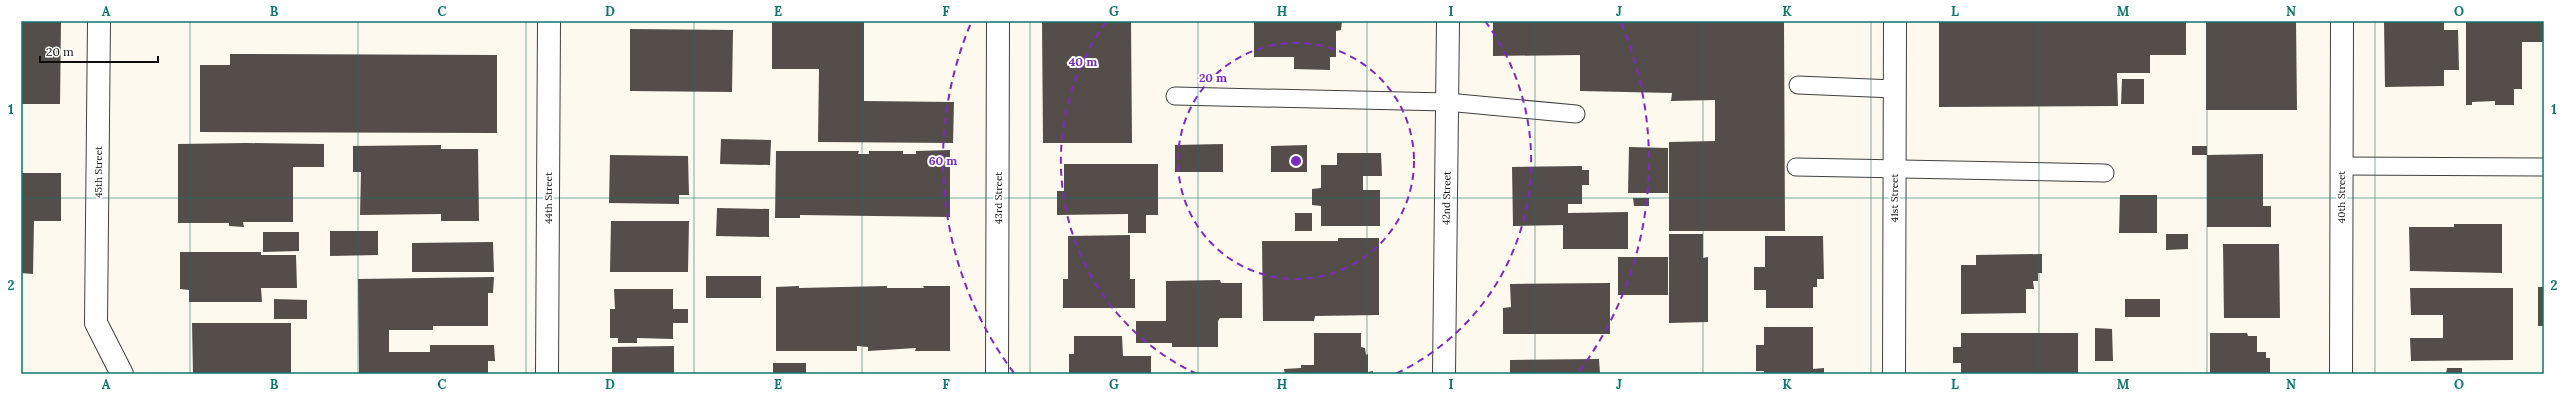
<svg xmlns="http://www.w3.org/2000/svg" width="2565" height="395" font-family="Lora,serif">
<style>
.building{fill:#544d4a}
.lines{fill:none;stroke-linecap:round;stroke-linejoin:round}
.service-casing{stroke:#404040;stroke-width:19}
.minor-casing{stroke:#404040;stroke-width:24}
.service{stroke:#fff;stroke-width:17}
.minor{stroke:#fff;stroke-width:22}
.grid{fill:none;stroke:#0f766e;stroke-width:1;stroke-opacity:0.55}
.ring{fill:none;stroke:#7b2cbf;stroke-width:2;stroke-dasharray:7 5}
.labels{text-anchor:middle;stroke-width:4;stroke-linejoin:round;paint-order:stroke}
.street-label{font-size:10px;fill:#0d0d0d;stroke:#fff}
.centre{fill:#7b2cbf;stroke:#fff;stroke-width:2}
.ring-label{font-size:12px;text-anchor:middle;font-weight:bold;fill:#7b2cbf;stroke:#fff;stroke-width:4;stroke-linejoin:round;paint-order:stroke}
.neatline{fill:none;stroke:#0f766e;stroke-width:1.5}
.grid-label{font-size:13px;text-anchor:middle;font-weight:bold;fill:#0f766e}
</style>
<rect width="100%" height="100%" fill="#fdf9ee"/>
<!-- building -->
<g class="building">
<polygon points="21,21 61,21 60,104 21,104"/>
<polygon points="772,21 864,21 864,101 954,102 953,143 818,142 819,69 772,69"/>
<polygon points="1042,21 1131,21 1132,143 1043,143"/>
<polygon points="1254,21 1342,21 1341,30 1336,31 1336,57 1330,57 1330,70 1294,69 1294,57 1254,57"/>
<polygon points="1493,21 1784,21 1785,231 1669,231 1669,142 1715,141 1715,100 1671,101 1672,93 1580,91 1580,55 1493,56"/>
<polygon points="1939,21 2186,21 2186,55 2150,55 2150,73 2117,73 2118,106 1939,107"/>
<polygon points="2206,21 2296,21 2297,110 2206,110"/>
<polygon points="2384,21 2444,21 2444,30 2458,30 2459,70 2444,70 2444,86 2385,87"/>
<polygon points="2466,21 2544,21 2544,42 2522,42 2522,89 2514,89 2514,105 2495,105 2495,101 2472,102 2472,105 2466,105"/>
<polygon points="630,29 733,30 732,92 630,91"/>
<polygon points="230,54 497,55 497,133 200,132 200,65 230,65"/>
<polygon points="2122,79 2144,79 2144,104 2121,104"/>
<polygon points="721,139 771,140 770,165 720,164"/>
<polygon points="246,143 324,144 324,167 293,167 293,222 243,222 244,227 229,226 229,223 178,223 178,144"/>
<polygon points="1223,144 1223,172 1175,172 1175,145"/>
<polygon points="441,145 441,149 478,149 479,221 441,221 441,214 360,215 361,172 353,172 353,146"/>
<polygon points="1307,145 1307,172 1271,172 1271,146"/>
<rect x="2192" y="146" width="15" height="9"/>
<polygon points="1629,147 1668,148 1668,193 1628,193"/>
<polygon points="950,150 950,217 800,215 800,218 775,218 776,151 859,151 858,154 869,154 869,151 903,151 903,154 916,154 916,151"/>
<polygon points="1337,153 1381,153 1382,176 1363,176 1363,190 1380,190 1380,226 1321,226 1321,206 1312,205 1312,189 1321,188 1321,165 1337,165"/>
<polygon points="2263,154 2263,206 2271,206 2271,227 2207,227 2207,155"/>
<polygon points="610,155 688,156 689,195 679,195 679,204 609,203"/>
<polygon points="1064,164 1158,164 1158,215 1146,215 1146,233 1128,233 1128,214 1057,215 1057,191 1064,191"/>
<polygon points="1582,166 1582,170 1589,170 1589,185 1582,185 1582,204 1568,204 1568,213 1628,212 1628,249 1563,249 1563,225 1513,226 1512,167"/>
<polygon points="21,173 61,173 61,221 34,221 33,274 21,273"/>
<polygon points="2120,195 2157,195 2157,233 2119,233"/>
<polygon points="1633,198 1649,198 1649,206 1634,206"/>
<polygon points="717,208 769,209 769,237 716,236"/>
<rect x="1295" y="213" width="17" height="18"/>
<polygon points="611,221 689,221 688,272 610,272"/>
<polygon points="2454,224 2502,224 2502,273 2410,271 2409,227 2454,227"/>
<polygon points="330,231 378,231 378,255 330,256"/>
<polygon points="263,232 299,232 299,251 263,252"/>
<polygon points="1669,234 1703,234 1703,258 1708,257 1708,322 1669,323"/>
<polygon points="2166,234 2188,234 2188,249 2166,250"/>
<polygon points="1130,235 1130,279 1135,279 1135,308 1063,308 1063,279 1068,279 1068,236"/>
<polygon points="1765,236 1823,236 1824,279 1817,279 1817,287 1813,287 1813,308 1766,308 1766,290 1754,290 1754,267 1765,267"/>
<polygon points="1338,238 1379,238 1379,315 1315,316 1314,321 1263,321 1262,241 1338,241"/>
<polygon points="493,242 494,272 412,272 412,243"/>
<polygon points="2223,244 2279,244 2280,318 2224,318"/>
<polygon points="180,252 261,252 261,255 296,255 297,288 261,288 262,302 189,302 189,290 180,289"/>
<polygon points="2042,254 2042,273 2038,273 2038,281 2033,281 2034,289 2026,289 2026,313 1961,314 1961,265 1976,265 1976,255"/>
<rect x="1618" y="257" width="50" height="38"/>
<rect x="706" y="276" width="55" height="22"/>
<polygon points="494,277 493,293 488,293 488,326 433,326 433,330 389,330 389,352 430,352 430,345 494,345 495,361 488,361 488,374 359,374 358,279"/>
<polygon points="1220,280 1221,283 1242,283 1242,318 1220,318 1218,321 1218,347 1172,347 1172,343 1136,343 1136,321 1166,321 1166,281"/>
<polygon points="1610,283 1610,334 1503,334 1503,308 1511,307 1510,284"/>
<polygon points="799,286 799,288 887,286 887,288 924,288 923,286 950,286 950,351 915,351 916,348 868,351 868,347 857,346 857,351 776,351 776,287"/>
<rect x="2538" y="287" width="6" height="39"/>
<polygon points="2410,288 2513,288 2513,360 2411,361 2410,338 2443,338 2443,315 2411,315"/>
<polygon points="614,289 673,289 673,309 688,309 688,323 673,323 673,339 637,338 637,343 618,343 618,338 610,338 610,309 615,309"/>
<polygon points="274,299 307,300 307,319 274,319"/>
<rect x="2125" y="299" width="35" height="18"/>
<polygon points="192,323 291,323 291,374 193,374"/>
<polygon points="1764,327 1813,327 1813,369 1824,368 1824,374 1764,374 1764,371 1756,371 1756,345 1764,345"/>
<polygon points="2095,328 2112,329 2113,361 2095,361"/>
<polygon points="1314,333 1361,333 1361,347 1365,348 1366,355 1368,354 1368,372 1373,371 1373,374 1285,374 1284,369 1301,368 1301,365 1314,365"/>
<polygon points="1961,333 2078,333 2078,374 1961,374 1961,363 1953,363 1953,347 1961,347"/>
<polygon points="2210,333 2247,333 2248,336 2257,336 2257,352 2266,352 2266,358 2270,358 2270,374 2210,374"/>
<polygon points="1074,336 1122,336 1123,356 1151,356 1151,374 1069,374 1069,354 1074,354"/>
<polygon points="674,346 674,374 612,374 612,347"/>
<polygon points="1599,359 1600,374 1510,374 1510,360"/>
<rect x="773" y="363" width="33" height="11"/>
<polygon points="2447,368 2462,368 2462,374 2446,374"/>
</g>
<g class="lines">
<defs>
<g id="service">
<polyline points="1798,85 1894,89"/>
<polyline points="1175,96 1447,102 1576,114"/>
<polyline points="2341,166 2544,167"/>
<polyline points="1796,167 2105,173"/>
</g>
<g id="minor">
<polyline points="99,21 96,323 122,374"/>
<polyline points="547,374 549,21"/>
<polyline points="997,374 998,21"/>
<polyline points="1444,374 1448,21"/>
<polyline points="1894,374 1895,21"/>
<polyline points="2341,374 2342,21"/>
</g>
</defs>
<!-- service casing -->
<use href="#service" class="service-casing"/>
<!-- minor casing -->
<use href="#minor" class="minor-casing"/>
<!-- service -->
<use href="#service" class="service"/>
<!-- minor -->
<use href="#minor" class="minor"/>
</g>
<!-- grid -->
<path class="grid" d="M190,21v353M358,21v353M526,21v353M694,21v353M862,21v353M1030,21v353M1198,21v353M1367,21v353M1535,21v353M1703,21v353M1871,21v353M2039,21v353M2207,21v353M2375,21v353M21,198h2523"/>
<!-- distance rings -->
<g class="ring">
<circle cx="1296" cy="161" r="118"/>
<path d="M1197 374A235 235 0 0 1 1107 21M1485 21A235 235 0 0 1 1395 374"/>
<path d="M1014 373A353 353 0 0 1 971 23M1621 23A353 353 0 0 1 1578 373"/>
</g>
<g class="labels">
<!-- street labels -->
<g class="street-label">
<text transform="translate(98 172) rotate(-90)" y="4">45th Street</text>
<text transform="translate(2341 197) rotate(-90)" y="4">40th Street</text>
<text transform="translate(548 198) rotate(-90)" y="4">44th Street</text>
<text transform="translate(998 198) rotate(-90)" y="4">43rd Street</text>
<text transform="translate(1446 198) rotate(-89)" y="4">42nd Street</text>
<text transform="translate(1894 198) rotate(-90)" y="4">41st Street</text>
</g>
</g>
<circle cx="1296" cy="161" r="6" class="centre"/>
<g class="ring-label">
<text x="1083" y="66">40 m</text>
<text x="1213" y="82">20 m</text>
<text x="943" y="165">60 m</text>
</g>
<!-- border -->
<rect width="2565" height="395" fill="none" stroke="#ffffff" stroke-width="44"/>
<!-- scale -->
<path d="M40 56v6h118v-6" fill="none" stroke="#0d0d0d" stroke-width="2"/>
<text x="46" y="56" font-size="12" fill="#0d0d0d" stroke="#ffffff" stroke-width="3" paint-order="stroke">20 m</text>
<rect x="22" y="22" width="2521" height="351" class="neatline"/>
<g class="grid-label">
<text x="106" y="16">A</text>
<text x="274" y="16">B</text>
<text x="442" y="16">C</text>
<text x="610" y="16">D</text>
<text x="778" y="16">E</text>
<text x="946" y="16">F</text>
<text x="1114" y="16">G</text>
<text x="1282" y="16">H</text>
<text x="1451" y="16">I</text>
<text x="1619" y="16">J</text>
<text x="1787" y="16">K</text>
<text x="1955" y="16">L</text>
<text x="2123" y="16">M</text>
<text x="2291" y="16">N</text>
<text x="2459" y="16">O</text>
<text x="11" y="114">1</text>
<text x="2554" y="114">1</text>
<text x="11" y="290">2</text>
<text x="2554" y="290">2</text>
<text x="106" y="389">A</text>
<text x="274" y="389">B</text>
<text x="442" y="389">C</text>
<text x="610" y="389">D</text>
<text x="778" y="389">E</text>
<text x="946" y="389">F</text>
<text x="1114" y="389">G</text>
<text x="1282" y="389">H</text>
<text x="1451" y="389">I</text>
<text x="1619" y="389">J</text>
<text x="1787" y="389">K</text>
<text x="1955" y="389">L</text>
<text x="2123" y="389">M</text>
<text x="2291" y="389">N</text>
<text x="2459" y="389">O</text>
</g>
</svg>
